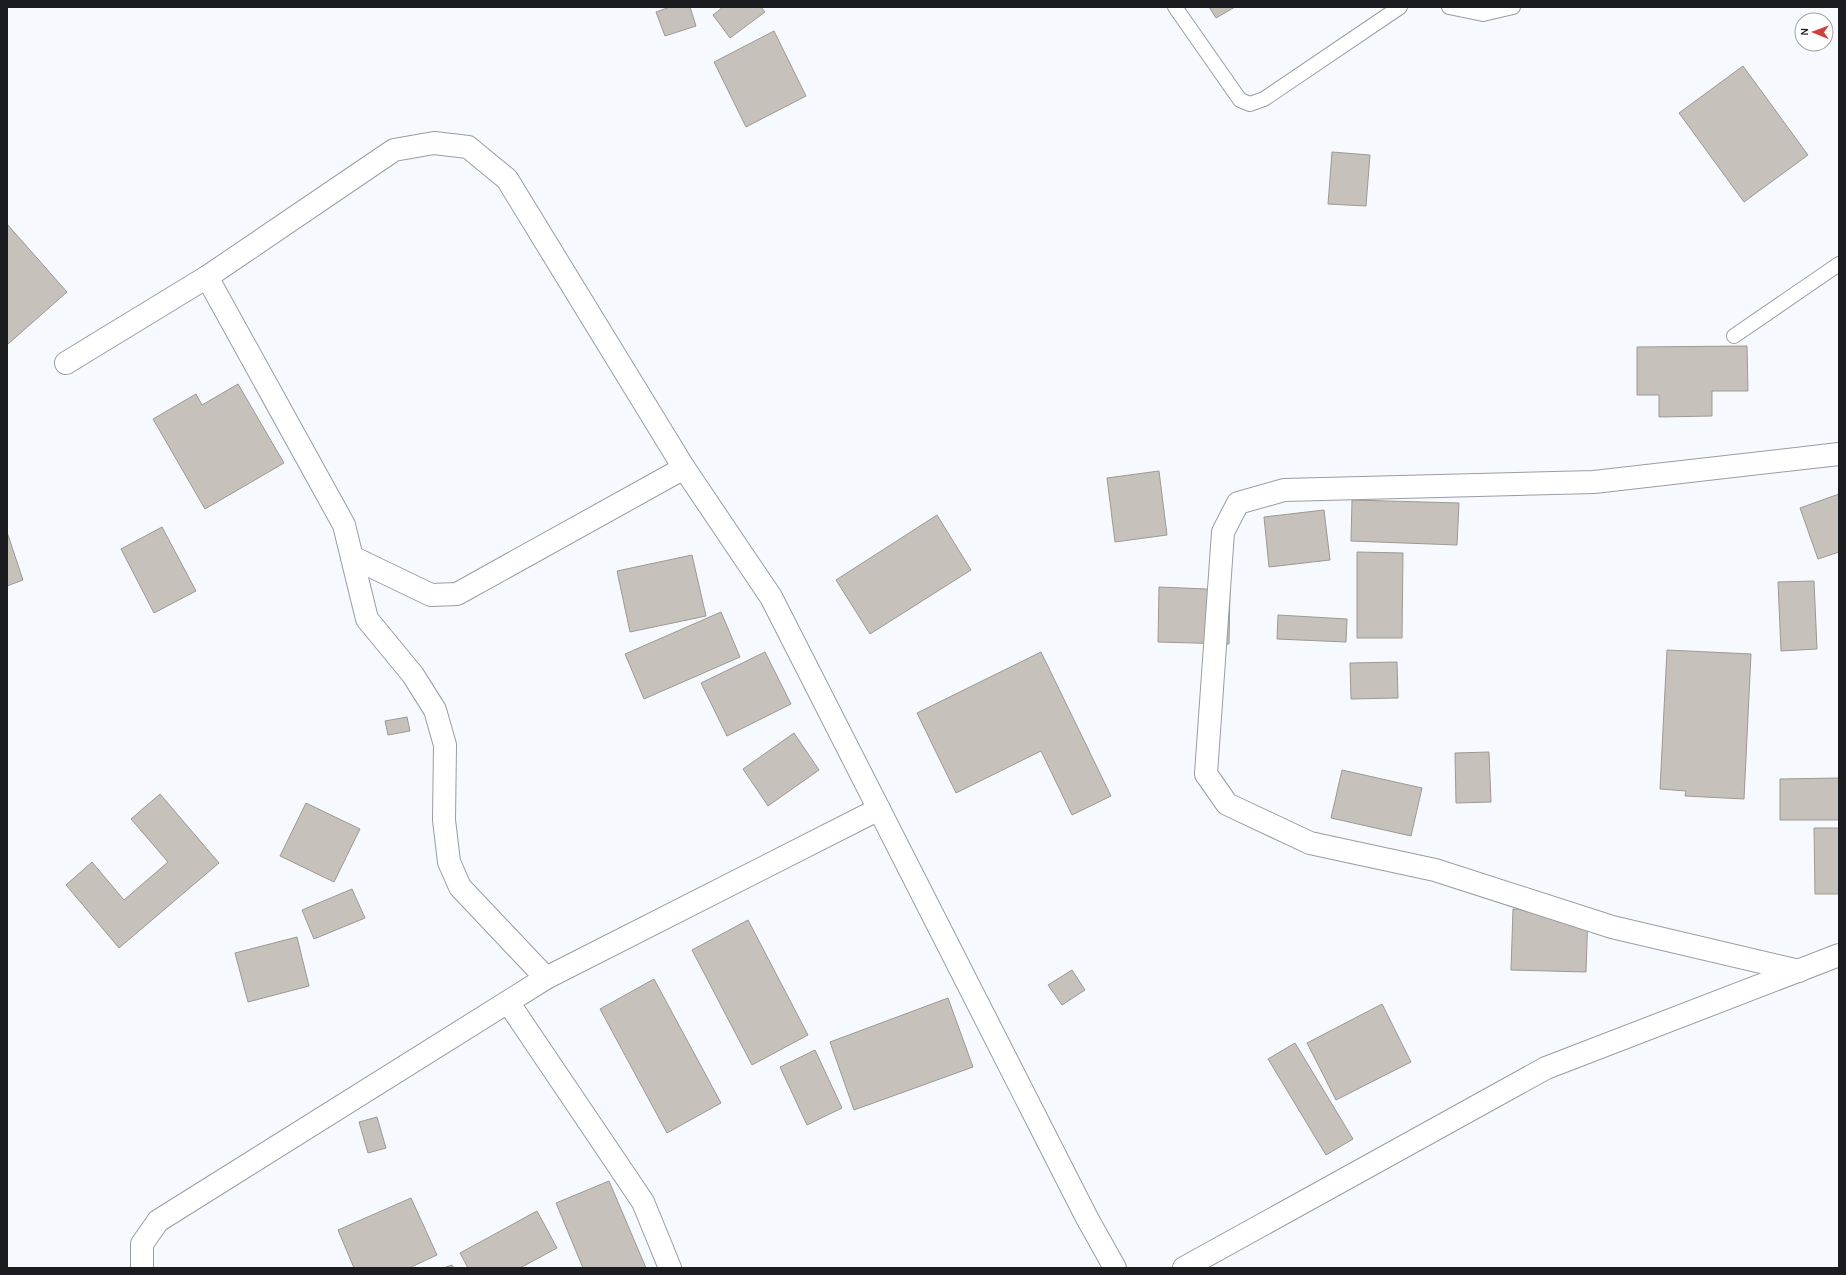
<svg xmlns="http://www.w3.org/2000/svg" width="1846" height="1275" font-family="Karla,sans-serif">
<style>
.building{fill:#c6c1ba;stroke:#9e9992}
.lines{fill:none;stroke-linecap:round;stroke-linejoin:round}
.service-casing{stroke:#989da3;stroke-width:16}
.minor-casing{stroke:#989da3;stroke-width:24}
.service{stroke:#fff;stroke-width:14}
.minor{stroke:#fff;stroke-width:22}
</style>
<rect width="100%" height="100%" fill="#f6fafe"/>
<!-- building -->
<g class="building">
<polygon points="670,7 690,7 696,26 665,36 656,12"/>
<polygon points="723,7 761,7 765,12 730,38 713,15"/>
<polygon points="1209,7 1235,7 1216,18"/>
<polygon points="774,31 806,96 746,127 714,62"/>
<polygon points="1743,66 1808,155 1744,202 1679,113"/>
<polygon points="1332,152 1370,155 1366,206 1328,204"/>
<polygon points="7,224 67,292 8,344 7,343"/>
<polygon points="1747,346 1748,391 1712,391 1712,416 1659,417 1659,395 1637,395 1637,347"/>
<polygon points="238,384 284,463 205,509 153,419 196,394 202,405"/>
<polygon points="1159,471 1167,535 1115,542 1107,478"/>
<polygon points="1839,494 1839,552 1818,559 1800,508"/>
<polygon points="1352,500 1459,503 1457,545 1351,541"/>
<polygon points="1324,510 1330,560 1269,567 1264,517"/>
<polygon points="937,515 971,570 870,634 836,580"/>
<polygon points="162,527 196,591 154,613 121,549"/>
<polygon points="7,532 23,580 7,586"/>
<polygon points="1357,552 1403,553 1402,638 1357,638"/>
<polygon points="692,555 706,616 630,632 617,571"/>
<polygon points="1814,581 1817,649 1781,651 1778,582"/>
<polygon points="1159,587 1230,590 1229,644 1158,642"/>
<polygon points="721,612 740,657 644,699 625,654"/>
<polygon points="1278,615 1347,619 1346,642 1277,639"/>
<polygon points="1667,650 1751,654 1744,799 1685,796 1686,791 1660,789"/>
<polygon points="765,652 791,704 727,736 701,683"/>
<polygon points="1041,652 1111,796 1072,815 1041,751 956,793 917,713"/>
<polygon points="1397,662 1398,698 1351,699 1350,663"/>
<polygon points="407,717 410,731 388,735 385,721"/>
<polygon points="794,733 819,770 768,806 743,769"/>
<polygon points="1489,752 1491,802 1456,803 1455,753"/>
<polygon points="1342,770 1422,788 1411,836 1331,818"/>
<polygon points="1839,778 1839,820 1780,820 1780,779"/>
<polygon points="160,794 219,863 119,948 66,885 92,862 124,900 168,862 131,819"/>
<polygon points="306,803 360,829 334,882 280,856"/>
<polygon points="1814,828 1839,828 1839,894 1815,894"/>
<polygon points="352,889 365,918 314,939 302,910"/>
<polygon points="1513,909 1588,911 1586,972 1511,970"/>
<polygon points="748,920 808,1035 752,1065 692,950"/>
<polygon points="297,937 309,986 248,1002 235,953"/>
<polygon points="1072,970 1085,990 1062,1005 1048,985"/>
<polygon points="654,979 721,1103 667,1133 600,1009"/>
<polygon points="948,998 973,1067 854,1110 830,1042"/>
<polygon points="1382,1004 1411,1062 1336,1100 1307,1043"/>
<polygon points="1295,1043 1353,1139 1326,1155 1268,1059"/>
<polygon points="815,1050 842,1108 807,1125 780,1067"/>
<polygon points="377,1117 386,1148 368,1153 359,1122"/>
<polygon points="609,1181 646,1268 583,1268 556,1203"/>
<polygon points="411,1198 437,1255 409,1268 354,1268 338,1230"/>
<polygon points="537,1211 557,1248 520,1268 468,1268 460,1253"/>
<polygon points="452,1265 454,1268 443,1268"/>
</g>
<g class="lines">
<defs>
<g id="service">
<polyline points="1175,7 1240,100 1250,104 1264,99 1400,7"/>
<polyline points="1449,7 1483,14 1513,7"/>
<polyline points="1734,336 1839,264"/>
</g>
<g id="minor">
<polyline points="207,277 344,525 367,619 413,675 435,710 445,745 444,820 449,862 460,887 546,978"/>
<polyline points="66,363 207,277 394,150 434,143 468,147 507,179 684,468 771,597 1087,1218 1115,1268"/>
<polyline points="352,557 431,595 457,594 684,468"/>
<polyline points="1799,971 1612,927 1435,870 1310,843 1227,804 1206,774 1223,532 1238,503 1284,490 1594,482 1839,454"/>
<polyline points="508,1002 643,1202 670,1268"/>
<polyline points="142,1268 142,1244 158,1221 546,978 879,809"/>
<polyline points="1184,1268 1546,1068 1839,955"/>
</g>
</defs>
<!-- service casing -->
<use href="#service" class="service-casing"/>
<!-- minor casing -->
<use href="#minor" class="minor-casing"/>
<!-- service -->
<use href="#service" class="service"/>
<!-- minor -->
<use href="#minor" class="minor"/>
</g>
<!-- border -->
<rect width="1846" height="1275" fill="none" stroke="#1a1c1f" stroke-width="16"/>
<!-- north arrow -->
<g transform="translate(1814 32) rotate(271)"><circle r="19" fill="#ffffff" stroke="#a3a4a5"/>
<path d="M0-3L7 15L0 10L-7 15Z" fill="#cf413f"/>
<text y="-6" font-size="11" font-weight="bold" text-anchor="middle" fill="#1a1c1f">N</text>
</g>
</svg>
